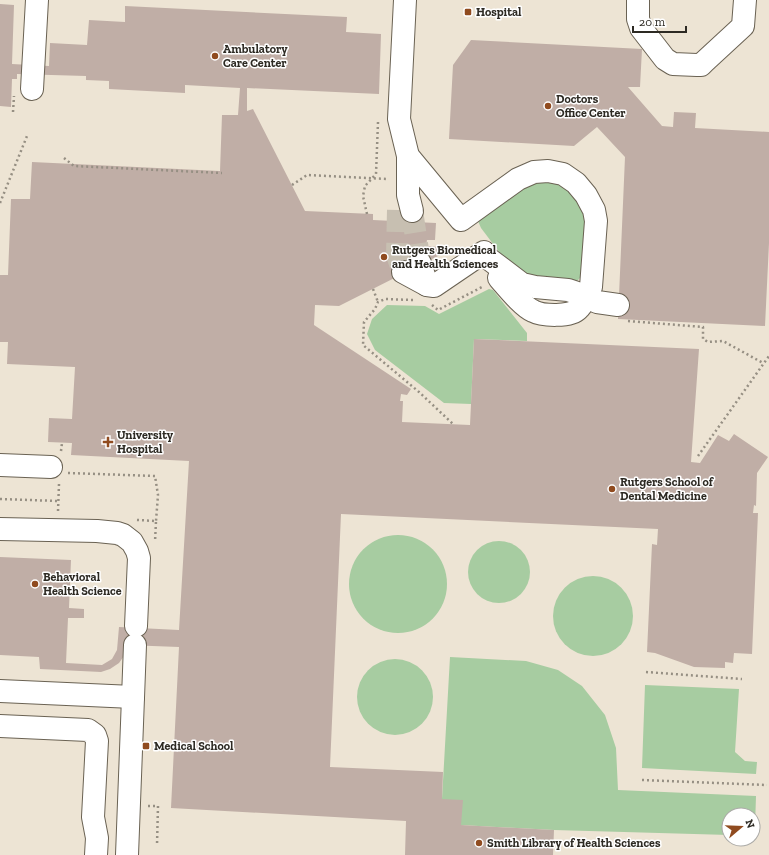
<svg xmlns="http://www.w3.org/2000/svg" width="769" height="855" font-family="'Zilla Slab',serif">
<style>
.green{fill:#a7cca1}
.building{fill:#c0aea6}
.lines{fill:none;stroke-linecap:round;stroke-linejoin:round}
.minor-tunnel{stroke:#c7bfb1;stroke-width:22;stroke-dasharray:22 11;stroke-linecap:butt}
.minor-casing{stroke:#6a6253;stroke-width:24}
.path{stroke:#968f83;stroke-width:2.5;stroke-dasharray:2 3;stroke-linecap:butt}
.minor{stroke:#fff;stroke-width:22}
.poi-dot{fill:#904b1f;stroke:#fff;stroke-width:1.5}
.labels{text-anchor:middle;stroke-width:3;stroke-linejoin:round;paint-order:stroke}
.poi-label{font-size:12px;font-weight:bold;fill:#2d2a23;stroke:#fff;text-anchor:start}
</style>
<rect width="100%" height="100%" fill="#ede4d4"/>
<!-- green -->
<g class="green">
<polygon points="543,182 557,184 570,192 580,204 585,221 583,271 581,277 577,281 535,279 509,265 481,228 478,221 482,216 526,185"/>
<polygon points="489,289 493,290 527,333 527,341 474,339 471,404 444,403 375,350 367,334 372,319 387,305 425,306 439,314"/>
<circle cx="398" cy="584" r="49"/>
<circle cx="499" cy="572" r="31"/>
<circle cx="593" cy="616" r="40"/>
<polygon points="450,657 526,661 558,670 582,686 605,715 616,748 618,790 756,796 755,827 753,828 753,815 729,815 729,835 554,830 461,825 442,799"/>
<circle cx="395" cy="697" r="38"/>
<polygon points="645,685 739,689 735,752 745,761 757,762 756,774 642,768"/>
</g>
<!-- building -->
<g class="building">
<polygon points="0,4 14,5 12,64 49,66 50,43 87,45 89,20 125,22 125,6 347,17 346,32 381,34 379,94 247,88 247,111 253,109 305,211 373,214 373,220 436,223 435,240 427,240 426,246 439,247 442,254 339,306 315,305 314,325 411,389 407,395 401,394 400,401 403,401 402,422 470,425 474,339 699,349 691,462 700,463 718,435 729,441 734,434 768,457 757,473 756,506 754,505 753,513 758,513 752,654 734,653 733,663 725,662 725,668 694,667 655,653 647,652 652,544 657,545 658,529 341,514 330,767 443,772 442,799 463,800 461,825 554,830 553,855 405,855 406,821 171,808 179,647 126,645 124,656 119,663 110,669 101,672 40,669 39,657 0,655 0,557 71,560 69,608 84,609 84,618 68,618 66,663 102,665 112,659 117,650 119,627 179,630 189,461 71,455 72,443 48,442 49,418 72,419 75,367 7,364 8,342 0,342 0,275 8,275 11,199 30,199 32,162 220,171 222,115 238,115 240,88 185,85 185,93 109,89 109,81 86,80 86,76 17,74 17,79 12,79 11,107 0,106"/>
<polygon points="471,40 642,49 640,87 628,87 662,126 673,127 674,112 696,113 695,128 769,132 769,243 765,326 618,319 625,157 597,127 574,146 449,139 453,65"/>
</g>
<g class="lines">
<!-- minor-tunnel -->
<g class="minor-tunnel">
<polyline points="398,210 397,255 403,272"/>
<polyline points="412,211 420,263"/>
</g>
<defs>
<g id="minor">
<polyline points="405,0 399,119 408,156 461,220 518,179 534,172 548,171 563,174 576,183 586,195 594,210 596,221 591,287 586,296 568,290 535,287 522,284 489,259"/>
<polyline points="638,0 638,19 641,28 665,59 673,64 697,65 701,65 704,62 743,26 745,0"/>
<polyline points="32,89 37,0"/>
<polyline points="408,156 408,195 412,211"/>
<polyline points="420,263 427,285 434,286 484,252"/>
<polyline points="403,272 427,285"/>
<path d="M499,278c8,9 24,29 34,33 9,5 38,6 45,-2 4,-3 6,-9 8,-13l11,6 21,3"/>
<polyline points="0,465 51,467"/>
<polyline points="0,529 97,531 117,533 123,535 132,542 137,551 139,558 136,626"/>
<polyline points="0,691 133,697"/>
<polyline points="0,726 88,730 95,735 97,741 93,817 97,838 96,855"/>
<polyline points="127,855 135,645"/>
</g>
</defs>
<!-- minor casing -->
<use href="#minor" class="minor-casing"/>
<!-- path -->
<g class="path">
<polyline points="13,112 14,96"/>
<polyline points="64,158 74,166 222,173"/>
<polyline points="292,185 307,175 388,179"/>
<polyline points="0,203 27,136"/>
<polyline points="367,214 363,196 365,186 376,174 378,122"/>
<polyline points="373,289 378,302"/>
<polyline points="413,300 385,299 378,302 375,309 364,322 363,345 419,392 453,424"/>
<polyline points="432,305 438,310 482,287"/>
<polyline points="628,321 703,327 703,339 708,342 723,341 763,363"/>
<polyline points="61,451 62,443"/>
<polyline points="698,456 769,356"/>
<polyline points="68,473 155,476 158,495 156,521"/>
<polyline points="0,499 58,501"/>
<polyline points="58,511 59,484"/>
<polyline points="137,520 156,521 155,542"/>
<polyline points="646,672 742,679"/>
<polyline points="642,780 767,785"/>
<polyline points="148,806 158,806 157,845"/>
</g>
<!-- minor -->
<use href="#minor" class="minor"/>
</g>
<!-- markers -->
<g class="poi-dot">
<rect x="464" y="8" width="8" height="8" rx="2"/>
<circle cx="215" cy="56" r="4"/>
<circle cx="548" cy="106" r="4"/>
<circle cx="384" cy="257" r="4"/>
<path d="M106 436h4v4h4v4h-4v4h-4v-4h-4v-4h4z"/>
<circle cx="612" cy="489" r="4"/>
<circle cx="35" cy="584" r="4"/>
<rect x="142" y="742" width="8" height="8" rx="2"/>
<circle cx="479" cy="843" r="4"/>
</g>
<g class="labels">
<!-- poi labels -->
<g class="poi-label">
<text x="476" y="16">Hospital</text>
<text x="223" y="53">Ambulatory<tspan x="223" dy="14">Care Center</tspan></text>
<text x="556" y="103">Doctors<tspan x="556" dy="14">Office Center</tspan></text>
<text x="392" y="254">Rutgers Biomedical<tspan x="392" dy="14">and Health Sciences</tspan></text>
<text x="117" y="439">University<tspan x="117" dy="14">Hospital</tspan></text>
<text x="620" y="486">Rutgers School of<tspan x="620" dy="14">Dental Medicine</tspan></text>
<text x="43" y="581">Behavioral<tspan x="43" dy="14">Health Science</tspan></text>
<text x="154" y="750">Medical School</text>
<text x="487" y="847">Smith Library of Health Sciences</text>
</g>
</g>
<!-- north arrow -->
<g transform="translate(741 827) rotate(71)"><circle r="19" fill="#ffffff" stroke="#abaaa7"/>
<path d="M0-3L7 15L0 10L-7 15Z" fill="#904b1f"/>
<text y="-6" font-size="11" font-weight="bold" text-anchor="middle" fill="#2d2a23">N</text>
</g>
<!-- scale -->
<path d="M633 26v6h53v-6" fill="none" stroke="#2d2a23" stroke-width="2"/>
<text x="639" y="26" font-size="12" fill="#2d2a23" stroke="#ffffff" stroke-width="3" paint-order="stroke">20 m</text>
</svg>
